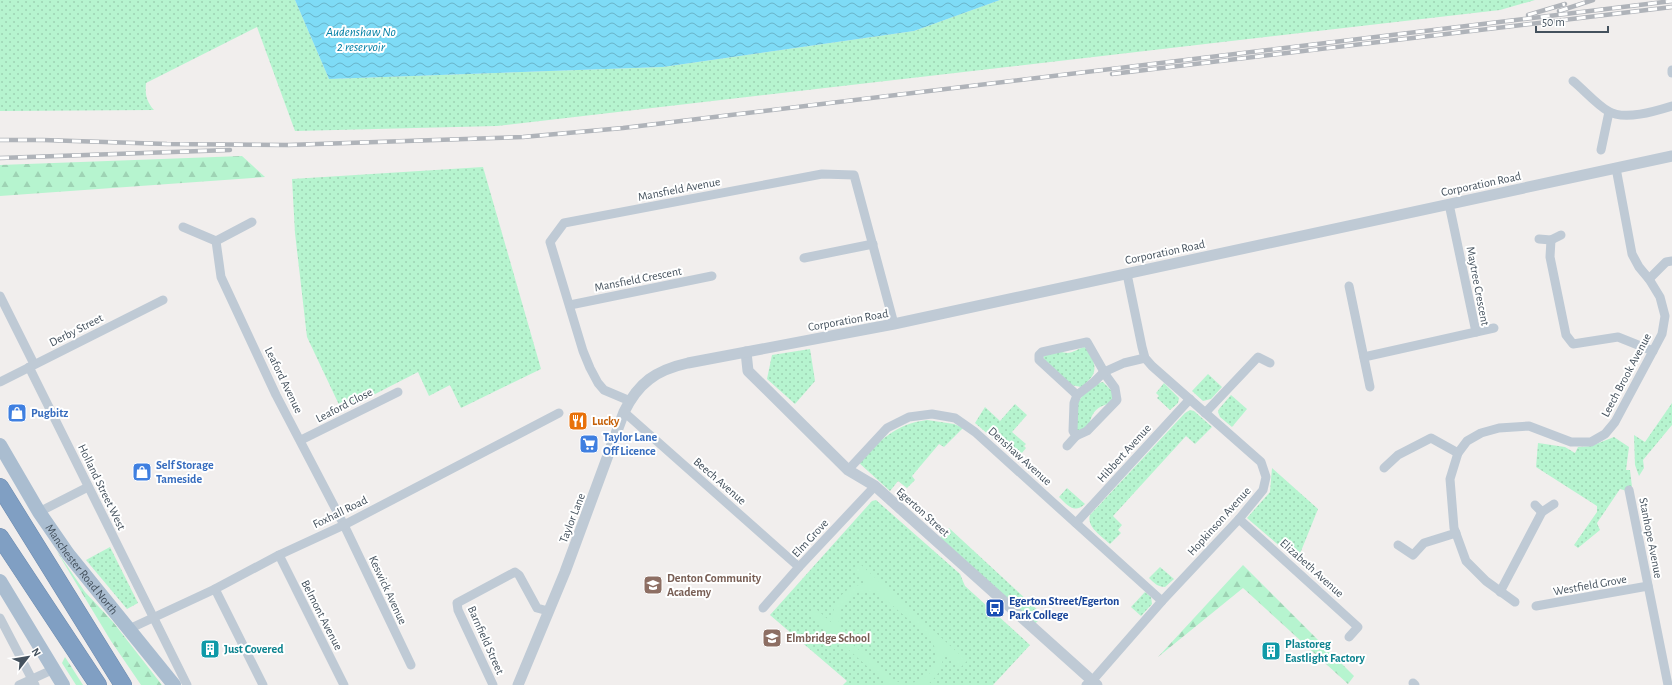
<svg xmlns="http://www.w3.org/2000/svg" width="1672" height="685" font-family="'Alegreya Sans',sans-serif">
<style>
.green{fill:url(#green-dots)}
.forest{fill:url(#forest-firs)}
.pitch{fill:#b6f4cf;fill-rule:evenodd}
.water{fill:url(#water-waves)}
.lines{fill:none;stroke-linecap:round;stroke-linejoin:round}
.motorway-casing{stroke:#6b8aaf;stroke-width:18}
.minor{stroke:#bfcad5;stroke-width:9}
.tertiary{stroke:#bfcad5;stroke-width:11}
.primary{stroke:#aabdd0;stroke-width:14}
.motorway{stroke:#809fc3;stroke-width:17}
.rail-casing{stroke:#afb3b9;stroke-width:4.5}
.rail{stroke:#fff;stroke-width:3;stroke-dasharray:9;stroke-linecap:butt}
.labels{text-anchor:middle;stroke-width:4;stroke-linejoin:round;paint-order:stroke}
.street-label{font-size:12px;fill:#44515d;stroke:#fff}
.shop-label{font-size:12px;font-weight:bold;fill:#366cbe;stroke:#fff;text-anchor:start}
.food-label{font-size:12px;font-weight:bold;fill:#c56008;stroke:#fff;text-anchor:start}
.education-label{font-size:12px;font-weight:bold;fill:#785e54;stroke:#fff;text-anchor:start}
.transit-label{font-size:12px;font-weight:bold;fill:#164399;stroke:#fff;text-anchor:start}
.culture-label{font-size:12px;font-weight:bold;fill:#0d838f;stroke:#fff;text-anchor:start}
.water-label{font-size:13px;font-style:italic;fill:#027fa4;stroke:#fff}
</style>
<defs>
<pattern id="green-dots" width="8" height="8" patternUnits="userSpaceOnUse"><rect width="8" height="8" fill="#b6f4cf"/><path d="M2 2h.1M6 6h.1" fill="none" stroke="#9ed3b4" stroke-width="1.8" stroke-linecap="round"/></pattern>
<pattern id="forest-firs" width="22" height="20" patternUnits="userSpaceOnUse"><rect width="22" height="20" fill="#b6f4cf"/><path d="M5 1l3.5 6h-7zM16 11l3.5 6h-7z" fill="#9ed3b4"/></pattern>
<pattern id="water-waves" width="16" height="10" patternUnits="userSpaceOnUse"><rect width="16" height="10" fill="#7edbf6"/><path d="M0 5q4-4 8 0t8 0" fill="none" stroke="#69b4ca"/></pattern>
</defs>
<rect width="100%" height="100%" fill="#f1eeed"/>
<!-- green -->
<g class="green">
<path d="M0,0h295l34,79 334,-12 251,-36 86,-31h535l-35,10 -1003,116 -202,5 -38,-104 -111,56c-1,11 0,18 8,27l-154,1z"/>
<polygon points="483,167 541,369 461,408 450,385 429,396 418,372 342,411 307,337 295,233 292,179"/>
<path d="M1084,347l3,1c10,18 12,26 -6,39l-10,-2 -28,-27 1,-2 16,-5c10,5 15,-1 24,-4z"/>
<polygon points="810,349 815,381 795,404 767,379 772,355"/>
<polygon points="1208,374 1222,387 1211,399 1203,401 1192,391"/>
<path d="M1103,382l10,10 1,5 -3,6c-15,4 -19,9 -22,23l-11,5 -3,-2c1,-17 -1,-28 14,-39 5,-3 8,-7 14,-8z"/>
<polygon points="1164,383 1179,398 1178,403 1170,410 1157,398 1159,396 1156,393"/>
<polygon points="1231,395 1247,409 1232,427 1220,417 1218,412 1219,409"/>
<polygon points="1672,403 1672,425 1643,460 1644,468 1639,476 1635,465 1634,435 1645,442"/>
<polygon points="1015,404 1027,415 1012,432 1026,444 1024,446 1026,448 1017,459 975,423 985,407 1000,421"/>
<path d="M1190,410l4,1 18,16 -17,17 -9,-8 -73,80 9,9 -4,5 3,3 -11,11c-7,-7 -24,-17 -20,-29l95,-102z"/>
<path d="M927,420l27,4 9,4 -19,19 -5,-3 -27,32 3,4 -8,8 -9,-7 -8,10 -32,-29c22,-21 37,-38 69,-42z"/>
<polygon points="1614,437 1629,447 1626,470 1630,470 1632,487 1627,491 1620,489 1597,523 1600,530 1578,548 1574,545 1597,512 1597,506 1536,467 1538,443 1565,447 1575,453 1578,447 1591,446"/>
<polygon points="1272,468 1318,509 1297,561 1247,518 1270,492"/>
<path d="M1067,488l18,16c-11,10 -18,1 -26,-7z"/>
<polygon points="876,500 960,574 965,586 1030,645 993,685 843,685 847,681 770,615 872,501"/>
<polygon points="949,528 1043,615 1034,625 940,538"/>
<polygon points="110,547 138,603 127,609 86,560"/>
<path d="M1160,567l14,12 -9,8c-7,0 -11,-4 -16,-9z"/>
<polygon points="1145,592 1151,597 1152,604 1141,616 1131,607"/>
</g>
<!-- forest -->
<g class="forest">
<polygon points="242,156 265,177 0,196 0,165"/>
<polygon points="56,550 85,592 113,622 162,685 141,685 111,641"/>
<polygon points="1243,565 1354,676 1348,684 1243,588 1158,657"/>
<polygon points="65,657 83,685 76,685 62,663"/>
</g>
<!-- pitch -->
<path class="pitch" d="M860,564l107,97 -6,6 -18,-16c1,14 -4,25 -16,34h-39l-78,-70 5,-7 17,15c0,-23 14,-40 38,-39l-16,-14zM861,591h6l11,2 51,44c7,10 10,20 4,31 -5,11 -20,17 -31,15 -12,-3 -21,-15 -30,-22 -9,-9 -23,-17 -29,-28 -11,-17 2,-35 18,-42z"/>
<!-- water -->
<polygon class="water" points="295,0 1000,0 914,31 663,67 329,79"/>
<g class="lines">
<defs>
<g id="motorway">
<polyline points="0,487 123,685"/>
<polyline points="0,537 98,685"/>
</g>
</defs>
<!-- motorway casing -->
<use href="#motorway" class="motorway-casing"/>
<!-- minor -->
<g class="minor">
<polyline points="1672,70 1672,73"/>
<path d="M1573,81c10,8 24,24 35,30 16,10 48,0 64,-5"/>
<polyline points="1601,150 1609,112"/>
<polyline points="183,227 216,241 252,222"/>
<polyline points="1539,239 1551,240 1561,235"/>
<polyline points="1551,240 1550,257 1566,335 1573,344 1618,337 1653,351"/>
<polyline points="216,241 221,277 276,395 344,525 411,665"/>
<polyline points="804,258 873,244"/>
<polyline points="1649,279 1666,262 1672,261"/>
<polyline points="1349,286 1370,387"/>
<polyline points="0,296 34,364"/>
<polyline points="570,305 712,276"/>
<polyline points="1476,332 1494,328"/>
<polyline points="1364,357 1476,332 1449,204"/>
<polyline points="29,367 187,685"/>
<polyline points="0,382 163,300"/>
<polyline points="630,401 604,390 598,383 590,368 583,351 550,242 564,223 822,174 854,175 894,324"/>
<polyline points="624,412 799,567"/>
<polyline points="1205,413 1258,357 1270,363"/>
<polyline points="1076,436 1087,431 1117,400 1115,388 1107,377 1087,342 1042,352 1039,355 1039,360 1077,395"/>
<polyline points="301,440 398,392"/>
<polyline points="1067,446 1076,436 1073,431 1074,403 1077,395 1094,382 1104,372 1124,363 1145,358"/>
<polyline points="1384,468 1398,455 1431,438 1458,453"/>
<polyline points="848,470 887,428 909,417 932,414 955,418 975,432 1162,601"/>
<polyline points="1629,490 1668,685"/>
<polyline points="1535,505 1542,512"/>
<polyline points="39,512 88,487"/>
<polyline points="1239,519 1358,627 1349,637"/>
<polyline points="1076,523 1190,399"/>
<polyline points="1398,545 1413,555 1424,543 1456,533"/>
<polyline points="279,555 344,685"/>
<polyline points="215,589 263,685"/>
<polyline points="1500,592 1542,512 1554,504"/>
<polyline points="1515,602 1486,581 1466,561 1454,528 1450,479 1458,453 1467,441 1481,433 1499,428 1529,426 1571,442 1591,442 1605,434 1615,422 1653,351 1662,334 1665,316 1660,297 1649,279 1639,267 1632,254 1616,168"/>
<polyline points="1536,606 1648,586"/>
<polyline points="763,608 799,567 875,486"/>
<polyline points="0,618 35,685"/>
<polyline points="129,629 215,589 279,555 344,525 559,413"/>
<polyline points="1413,683 1415,685"/>
<polyline points="19,685 54,669"/>
<polyline points="493,685 458,610 457,603 515,572 519,575 537,608 548,611"/>
<polyline points="1086,685 1092,681 1162,601 1239,519 1263,490 1266,477 1261,462 1152,366 1145,358 1142,347 1127,274"/>
</g>
<!-- tertiary -->
<g class="tertiary">
<polyline points="746,352 748,371 848,470 875,486 1097,685"/>
<path d="M518,685l47,-113 59,-160c14,-29 32,-42 64,-49l206,-39 778,-168"/>
</g>
<!-- primary -->
<g class="primary">
<path id="s1" d="M0,445l39,67 29,42 106,131"/>
<polyline points="0,581 63,685"/>
</g>
<!-- motorway -->
<use href="#motorway" class="motorway"/>
<defs>
<g id="rail">
<polyline points="1559,11 1593,0"/>
<polyline points="1528,15 1565,4"/>
<polyline points="1112,74 1672,7"/>
<polyline points="0,140 43,140 167,144 288,145 523,137 623,128 1672,1"/>
<polyline points="0,158 230,150"/>
</g>
</defs>
<!-- rail casing -->
<use href="#rail" class="rail-casing"/>
<!-- rail -->
<use href="#rail" class="rail"/>
</g>
<!-- icons -->
<defs>
<symbol id="shop-square" viewBox="-11 -11 22 22"><rect x="-9" y="-9" width="18" height="18" rx="4" fill="#3f7fe0" stroke="#fff"/><path d="M-5-2.5h2.3a2.7 3.5 0 0 1 5.4 0H5L5.5 6h-11ZM-1.5-2.5h3a1.5 2.3 0 0 0-3 0Z" fill="#fff"/></symbol>
<symbol id="restaurant-square" viewBox="-11 -11 22 22"><rect x="-9" y="-9" width="18" height="18" rx="4" fill="#e8710a" stroke="#fff"/><path d="M-5-6h1v4h1v-4h1v4h1v-4h1v5L-1.5 .5V6h-2V.5L-5-1ZM5-6V6H3V1.5H1.5Q1.5-4 5-6Z" fill="#fff"/></symbol>
<symbol id="supermarket-square" viewBox="-11 -11 22 22"><rect x="-9" y="-9" width="18" height="18" rx="4" fill="#3f7fe0" stroke="#fff"/><path d="M-6-5.5h2.5l.6 2H6L4.5 2H-2.5L-4.4-4H-6ZM-1.5 3.2a1.3 1.3 0 1 0 .1 0ZM3 3.2a1.3 1.3 0 1 0 .1 0Z" fill="#fff"/></symbol>
<symbol id="school-square" viewBox="-11 -11 22 22"><rect x="-9" y="-9" width="18" height="18" rx="4" fill="#8d6e63" stroke="#fff"/><path d="M0-5L7-2L0 1L-7-2ZM-4 1L0 2.5L4 1V4Q0 6-4 4Z" fill="#fff"/></symbol>
<symbol id="bus-square" viewBox="-11 -11 22 22"><rect x="-9" y="-9" width="18" height="18" rx="4" fill="#1a4fb4" stroke="#fff"/><path d="M-5-6H5V4H4V6H2V4H-2V6H-4V4H-5ZM-3.5-4V0h7V-4ZM-3.5 1.2v1.5H-2V1.2ZM2 1.2v1.5H3.5V1.2Z" fill="#fff"/></symbol>
<symbol id="building-square" viewBox="-11 -11 22 22"><rect x="-9" y="-9" width="18" height="18" rx="4" fill="#0f9aa8" stroke="#fff"/><path d="M-4-6H4V6H1V3H-1V6H-4ZM-2.5-4.3h1.7v1.8h-1.7ZM.8-4.3h1.7v1.8H.8ZM-2.5-1h1.7V.8h-1.7ZM.8-1h1.7V.8H.8Z" fill="#fff"/></symbol>
</defs>
<g fill-rule="evenodd">
<use href="#shop-square" x="6" y="402" width="22" height="22"/>
<use href="#restaurant-square" x="567" y="410" width="22" height="22"/>
<use href="#supermarket-square" x="578" y="433" width="22" height="22"/>
<use href="#shop-square" x="131" y="461" width="22" height="22"/>
<use href="#school-square" x="642" y="574" width="22" height="22"/>
<use href="#bus-square" x="984" y="597" width="22" height="22"/>
<use href="#school-square" x="761" y="627" width="22" height="22"/>
<use href="#building-square" x="199" y="638" width="22" height="22"/>
<use href="#building-square" x="1260" y="640" width="22" height="22"/>
</g>
<g class="labels">
<!-- street labels -->
<g class="street-label">
<text transform="translate(1481 184) rotate(-12)" y="4">Corporation Road</text>
<text transform="translate(679 189) rotate(-11)" y="4">Mansfield Avenue</text>
<text transform="translate(1165 252) rotate(-12)" y="4">Corporation Road</text>
<text transform="translate(638 279) rotate(-11)" y="4">Mansfield Crescent</text>
<text transform="translate(1478 286) rotate(79)" y="4">Maytree Crescent</text>
<text transform="translate(848 320) rotate(-10)" y="4">Corporation Road</text>
<text transform="translate(76 330) rotate(-27)" y="4">Derby Street</text>
<text transform="translate(1626 375) rotate(-62)" y="4">Leech Brook Avenue</text>
<text transform="translate(284 380) rotate(64)" y="4">Leaford Avenue</text>
<text transform="translate(344 405) rotate(-27)" y="4">Leaford Close</text>
<text transform="translate(1124 453) rotate(-48)" y="4">Hibbert Avenue</text>
<text transform="translate(1020 456) rotate(42)" y="4">Denshaw Avenue</text>
<text transform="translate(720 481) rotate(41)" y="4">Beech Avenue</text>
<text transform="translate(102 487) rotate(64)" y="4">Holland Street West</text>
<text transform="translate(340 512) rotate(-26)" y="4">Foxhall Road</text>
<text transform="translate(923 512) rotate(42)" y="4">Egerton Street</text>
<text transform="translate(572 518) rotate(-69)" y="4">Taylor Lane</text>
<text transform="translate(1219 521) rotate(-48)" y="4">Hopkinson Avenue</text>
<text transform="translate(810 538) rotate(-47)" y="4">Elm Grove</text>
<text transform="translate(1651 538) rotate(79)" y="4">Stanhope Avenue</text>
<text transform="translate(1312 568) rotate(42)" y="4">Elizabeth Avenue</text>
<text dy="4" stroke="none"><textPath href="#s1" startOffset="149">Manchester Road North</textPath></text>
<text transform="translate(1590 585) rotate(-10)" y="4">Westfield Grove</text>
<text transform="translate(388 590) rotate(65)" y="4">Keswick Avenue</text>
<text transform="translate(322 615) rotate(63)" y="4">Belmont Avenue</text>
<text transform="translate(486 640) rotate(66)" y="4">Barnfield Street</text>
</g>
<!-- shop labels -->
<g class="shop-label">
<text x="31" y="417">Pugbitz</text>
<text x="603" y="441">Taylor Lane<tspan x="603" dy="14">Off Licence</tspan></text>
<text x="156" y="469">Self Storage<tspan x="156" dy="14">Tameside</tspan></text>
</g>
<!-- food labels -->
<g class="food-label">
<text x="592" y="425">Lucky</text>
</g>
<!-- education labels -->
<g class="education-label">
<text x="667" y="582">Denton Community<tspan x="667" dy="14">Academy</tspan></text>
<text x="786" y="642">Elmbridge School</text>
</g>
<!-- transit labels -->
<g class="transit-label">
<text x="1009" y="605">Egerton Street/Egerton<tspan x="1009" dy="14">Park College</tspan></text>
</g>
<!-- culture labels -->
<g class="culture-label">
<text x="1285" y="648">Plastoreg<tspan x="1285" dy="14">Eastlight Factory</tspan></text>
<text x="224" y="653">Just Covered</text>
</g>
<!-- water labels -->
<g class="water-label">
<text x="361" y="36">Audenshaw No<tspan x="361" dy="15">2 reservoir</tspan></text>
</g>
</g>
<!-- north arrow -->
<g transform="translate(28 657) rotate(59)" stroke="#ffffff" stroke-width="3" paint-order="stroke">
<path d="M0-3L7 15L0 10L-7 15Z" fill="#44515d"/>
<text y="-6" font-size="11" font-weight="bold" text-anchor="middle" fill="#44515d">N</text>
</g>
<!-- scale -->
<path d="M1536 26v6h72v-6" fill="none" stroke="#44515d" stroke-width="2"/>
<text x="1542" y="26" font-size="12" fill="#44515d" stroke="#ffffff" stroke-width="3" paint-order="stroke">50 m</text>
</svg>
